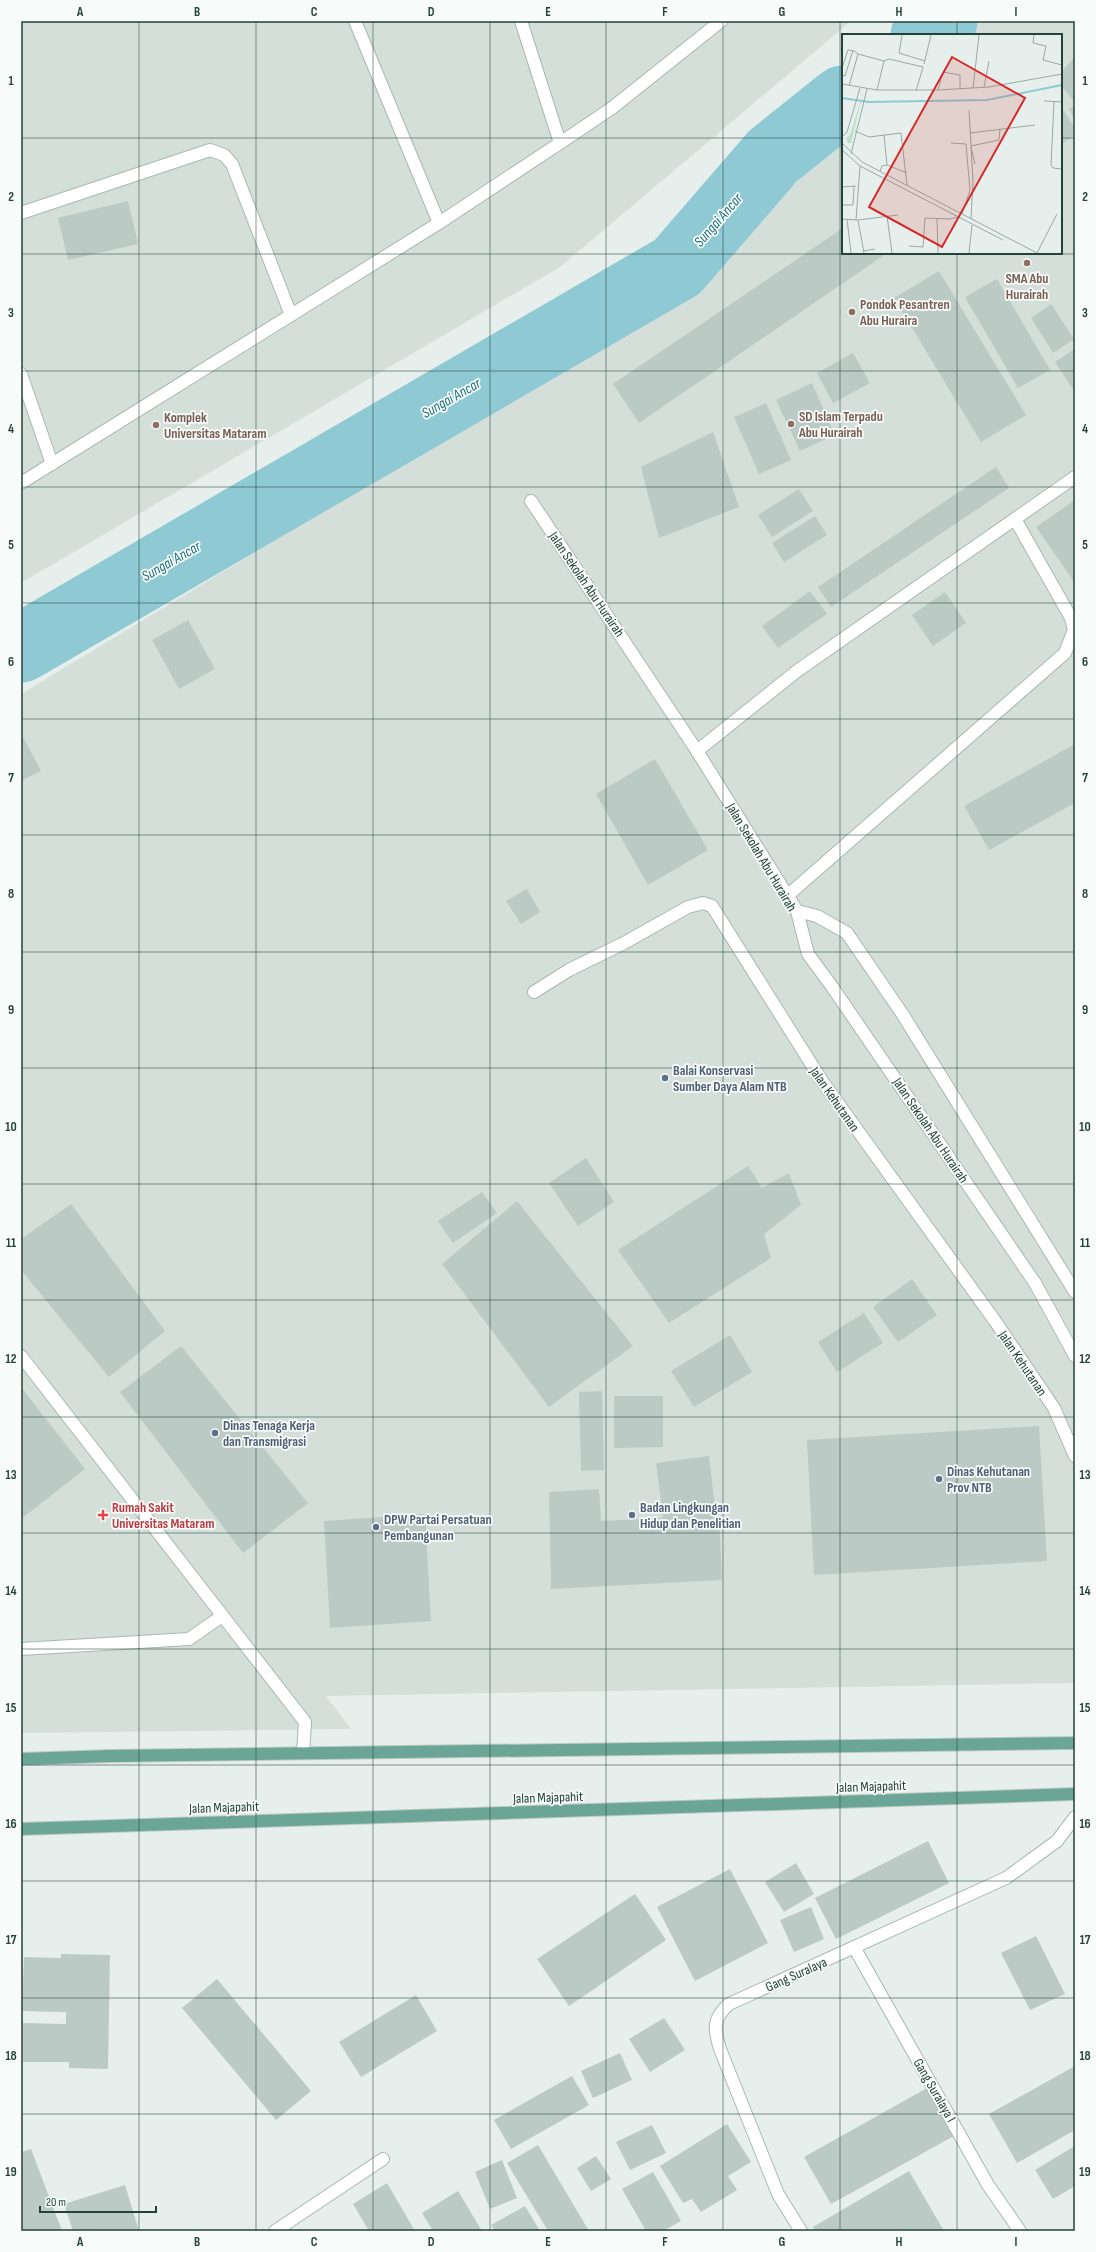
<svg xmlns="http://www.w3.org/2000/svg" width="1096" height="2252" font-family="'Sofia Sans Condensed',sans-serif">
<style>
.built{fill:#d4dfda}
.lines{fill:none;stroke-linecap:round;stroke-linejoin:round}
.river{stroke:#8ec9d4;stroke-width:69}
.building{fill:#bbcac4}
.service-casing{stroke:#a8b8b2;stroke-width:14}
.minor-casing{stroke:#a8b8b2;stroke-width:14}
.primary-casing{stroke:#c2cac8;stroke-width:14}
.service{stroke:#fff;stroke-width:12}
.minor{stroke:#fff;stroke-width:12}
.primary{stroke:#6aa596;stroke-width:12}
.grid{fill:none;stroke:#24423a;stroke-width:1;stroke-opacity:0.55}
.education-dot{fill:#8d6e63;stroke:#f7fbf9;stroke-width:1.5}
.service-dot{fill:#5c6f8a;stroke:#f7fbf9;stroke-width:1.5}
.health-dot{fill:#e0444e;stroke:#f7fbf9;stroke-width:1.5}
.labels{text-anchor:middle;stroke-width:3.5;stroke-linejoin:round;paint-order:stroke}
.education-label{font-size:14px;font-weight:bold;fill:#785e54;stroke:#f7fbf9;text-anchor:start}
.street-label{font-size:14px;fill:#24423a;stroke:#f7fbf9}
.service-label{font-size:14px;font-weight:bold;fill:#4e5e75;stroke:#f7fbf9;text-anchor:start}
.health-label{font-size:14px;font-weight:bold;fill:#be3a42;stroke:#f7fbf9;text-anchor:start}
.water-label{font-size:15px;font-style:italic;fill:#1c6f80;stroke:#f7fbf9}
.inset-river{fill:none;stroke:#8ec9d4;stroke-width:2}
.inset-road{fill:none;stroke:#98aaa4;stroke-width:1}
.view{fill:#d62828;fill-opacity:0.15;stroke:#d62828;stroke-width:2}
.inset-edge{fill:none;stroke:#24423a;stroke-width:2}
.neatline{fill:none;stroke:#24423a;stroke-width:1.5}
.grid-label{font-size:13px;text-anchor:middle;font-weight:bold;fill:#24423a}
</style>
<rect width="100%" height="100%" fill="#e6efeb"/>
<!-- built -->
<g class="built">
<polygon points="21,21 851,21 560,267 21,583"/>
<polygon points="976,21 1075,21 1075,1683 326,1696 351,1729 21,1733 21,694 546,376 543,371 751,229 843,134 843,253 1061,253 1061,35 957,35"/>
</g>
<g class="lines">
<!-- river -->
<g class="river">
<polyline points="925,35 943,21"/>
<polyline points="21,648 677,267 773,156 843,100"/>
</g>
</g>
<!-- building -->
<g class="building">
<polygon points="1075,57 1075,101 1074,101 1061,86 1061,72"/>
<polygon points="1075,106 1075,120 1069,109"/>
<polygon points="1061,107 1075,128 1075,135 1061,144"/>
<polygon points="128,201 138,244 68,260 58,218"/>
<polygon points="843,228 843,253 887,253 639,423 613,384"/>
<polygon points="939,271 1026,415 981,442 894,298"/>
<polygon points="997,279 1050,370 1018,388 965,297"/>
<polygon points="1051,304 1074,339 1053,353 1031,318"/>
<polygon points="1075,349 1075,392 1055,362"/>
<polygon points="853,353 870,383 833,403 817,373"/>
<polygon points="812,383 835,435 800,451 776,400"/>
<polygon points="766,403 791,460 759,474 734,417"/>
<polygon points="713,432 739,507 659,538 641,467"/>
<polygon points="996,467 1009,488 831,607 818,587"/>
<polygon points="799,489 813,511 772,537 758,515"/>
<polygon points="1075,500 1075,583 1036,527"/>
<polygon points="815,516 827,535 784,562 772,543"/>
<polygon points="810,591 827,614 778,648 762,626"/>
<polygon points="945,592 966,623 933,646 912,615"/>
<polygon points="188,620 215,669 179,689 152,640"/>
<polygon points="21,733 41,771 21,781"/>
<polygon points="1075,744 1075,803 989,850 964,806"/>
<polygon points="655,759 708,850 648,885 596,794"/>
<polygon points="527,889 540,912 521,924 506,901"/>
<polygon points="586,1158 614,1202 578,1226 549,1183"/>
<polygon points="748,1166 762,1188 789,1173 801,1205 764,1234 771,1258 669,1323 618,1250"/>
<polygon points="482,1192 497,1213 453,1243 438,1221"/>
<polygon points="517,1201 633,1346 549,1407 442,1264"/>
<polygon points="71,1204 165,1331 109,1377 21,1270 21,1239"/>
<polygon points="912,1279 937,1315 898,1342 873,1307"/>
<polygon points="864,1313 883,1343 837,1372 818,1342"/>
<polygon points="730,1335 752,1372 694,1407 671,1371"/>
<polygon points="181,1346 308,1503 243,1553 120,1392"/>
<polygon points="21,1387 85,1469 21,1519"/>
<polygon points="602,1391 604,1470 581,1471 579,1392"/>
<polygon points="614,1396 663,1396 663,1447 614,1448"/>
<polygon points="1039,1426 1047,1561 814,1575 807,1440"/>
<polygon points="709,1456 716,1515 719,1515 722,1580 551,1589 549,1492 599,1489 601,1521 663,1518 656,1463"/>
<polygon points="425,1514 431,1621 330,1628 324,1521"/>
<polygon points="928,1841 949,1883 836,1939 815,1898"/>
<polygon points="796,1863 814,1894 784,1912 765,1882"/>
<polygon points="730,1869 768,1943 695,1981 657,1907"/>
<polygon points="635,1894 666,1940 569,2006 537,1959"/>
<polygon points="811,1907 824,1939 794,1952 780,1920"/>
<polygon points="1036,1936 1065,1994 1030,2010 1001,1953"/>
<polygon points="61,1954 110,1955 108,2069 69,2068 69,2062 23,2062 23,2023 66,2024 66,2012 22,2011 24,1957 61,1958"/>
<polygon points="217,1979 311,2091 276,2120 182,2008"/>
<polygon points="416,1995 437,2031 361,2077 339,2042"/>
<polygon points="664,2018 685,2050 650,2072 629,2039"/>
<polygon points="620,2053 632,2080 593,2098 581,2071"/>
<polygon points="1075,2066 1075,2130 1017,2163 989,2114"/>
<polygon points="572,2076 589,2105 511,2149 494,2120"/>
<polygon points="927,2088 954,2136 831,2204 804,2157"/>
<polygon points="727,2124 751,2162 728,2176 737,2190 701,2212 692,2199 683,2203 660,2166"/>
<polygon points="652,2125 666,2153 630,2170 616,2142"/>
<polygon points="538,2145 589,2231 548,2231 507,2163"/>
<polygon points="1073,2147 1075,2150 1075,2186 1053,2199 1035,2170"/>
<polygon points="31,2149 62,2231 21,2231 21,2152"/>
<polygon points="596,2156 611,2179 591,2191 577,2168"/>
<polygon points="502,2160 517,2198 490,2209 475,2172"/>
<polygon points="909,2171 944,2231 815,2231 813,2227"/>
<polygon points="653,2172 681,2221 663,2231 646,2231 622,2189"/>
<polygon points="387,2183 415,2231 369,2231 353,2204"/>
<polygon points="125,2185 139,2231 73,2231 64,2204"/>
<polygon points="458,2191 482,2231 433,2231 422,2213"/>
<polygon points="525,2206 540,2231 495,2231 491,2225"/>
</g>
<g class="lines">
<defs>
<g id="service">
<polyline points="355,21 439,223"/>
<polyline points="521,21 560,143"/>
<polyline points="21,213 210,150 224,155 232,164 291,315"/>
<polyline points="21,374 52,464"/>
<polyline points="21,483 439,223 560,143 612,108 721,21"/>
<polyline points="21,1356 305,1722 303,1753"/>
<polyline points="21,1649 189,1639 222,1616"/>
</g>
<g id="minor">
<polyline points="531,501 697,751 797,911 808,954 833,988 1035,1283 1075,1356"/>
<polyline points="697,751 797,671 1075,477"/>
<polyline points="787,896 1065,653 1074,630 1071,618 1015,519"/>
<polyline points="797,911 817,916 847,933 903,1015 1075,1292"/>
<polyline points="534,992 569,970 624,943 688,907 703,903 712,906 822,1081 995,1321 1054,1408 1075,1456"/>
<polyline points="854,1947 988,2185 1020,2231"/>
<polyline points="275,2231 383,2159"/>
<path d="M801,2231l-23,-37 -58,-145c-6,-20 -8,-30 9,-45l277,-126 51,-37 18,-24"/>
</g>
<g id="primary">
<polyline points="21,1759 110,1756 1075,1743"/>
<polyline points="21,1829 1075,1794"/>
</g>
</defs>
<!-- service casing -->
<use href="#service" class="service-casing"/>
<!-- minor casing -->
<use href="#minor" class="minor-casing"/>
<!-- primary casing -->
<use href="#primary" class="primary-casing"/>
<!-- service -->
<use href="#service" class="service"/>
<!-- minor -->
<use href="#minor" class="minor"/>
<!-- primary -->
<use href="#primary" class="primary"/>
</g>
<!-- grid -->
<path class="grid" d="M139,21v2210M256,21v2210M373,21v2210M490,21v2210M606,21v2210M723,21v2210M840,21v2210M957,21v14M21,138h822M1061,138h14M957,253v1978M21,254h1054M21,371h1054M21,487h1054M21,603h1054M21,719h1054M21,835h1054M21,952h1054M21,1068h1054M21,1184h1054M21,1300h1054M21,1417h1054M21,1533h1054M21,1649h1054M21,1765h1054M21,1881h1054M21,1998h1054M21,2114h1054"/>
<!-- markers -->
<g class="education-dot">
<circle cx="1027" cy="263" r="4"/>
<circle cx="852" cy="312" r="4"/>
<circle cx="791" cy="424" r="4"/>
<circle cx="156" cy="425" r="4"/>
</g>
<g class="service-dot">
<circle cx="665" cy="1078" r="4"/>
<circle cx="215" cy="1433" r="4"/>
<circle cx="939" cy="1479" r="4"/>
<circle cx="632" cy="1515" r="4"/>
<circle cx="376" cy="1527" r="4"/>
</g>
<path class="health-dot" d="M101 1509h4v4h4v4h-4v4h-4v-4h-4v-4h4z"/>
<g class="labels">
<!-- education labels -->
<g class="education-label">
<text x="1027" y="283" text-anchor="middle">SMA Abu<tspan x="1027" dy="16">Hurairah</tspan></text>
<text x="860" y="309">Pondok Pesantren<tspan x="860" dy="16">Abu Huraira</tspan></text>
<text x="799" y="421">SD Islam Terpadu<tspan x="799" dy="16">Abu Hurairah</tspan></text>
<text x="164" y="422">Komplek<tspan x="164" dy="16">Universitas Mataram</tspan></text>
</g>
<!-- street labels -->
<g class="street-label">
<text transform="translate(587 584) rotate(56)" y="5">Jalan Sekolah Abu Hurairah</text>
<text transform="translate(762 857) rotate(59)" y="5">Jalan Sekolah Abu Hurairah</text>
<text transform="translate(835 1099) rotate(55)" y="5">Jalan Kehutanan</text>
<text transform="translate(931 1130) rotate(56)" y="5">Jalan Sekolah Abu Hurairah</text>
<text transform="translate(1023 1363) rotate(56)" y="5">Jalan Kehutanan</text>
<text transform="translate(871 1786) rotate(-2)" y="5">Jalan Majapahit</text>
<text transform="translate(548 1797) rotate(-2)" y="5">Jalan Majapahit</text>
<text transform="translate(224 1807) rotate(-2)" y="5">Jalan Majapahit</text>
<text transform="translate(796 1974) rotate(-24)" y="5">Gang Suralaya</text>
<text transform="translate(935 2090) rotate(60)" y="5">Gang Suralaya I</text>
</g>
<!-- service labels -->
<g class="service-label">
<text x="673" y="1075">Balai Konservasi<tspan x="673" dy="16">Sumber Daya Alam NTB</tspan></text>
<text x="223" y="1430">Dinas Tenaga Kerja<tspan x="223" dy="16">dan Transmigrasi</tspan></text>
<text x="947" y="1476">Dinas Kehutanan<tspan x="947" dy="16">Prov NTB</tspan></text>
<text x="640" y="1512">Badan Lingkungan<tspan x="640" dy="16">Hidup dan Penelitian</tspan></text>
<text x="384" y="1524">DPW Partai Persatuan<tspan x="384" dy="16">Pembangunan</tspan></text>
</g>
<!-- health labels -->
<g class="health-label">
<text x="112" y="1512">Rumah Sakit<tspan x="112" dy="16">Universitas Mataram</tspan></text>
</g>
<!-- water labels -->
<g class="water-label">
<text transform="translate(718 220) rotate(-49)" y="5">Sungai Ancar</text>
<text transform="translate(451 398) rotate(-30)" y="5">Sungai Ancar</text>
<text transform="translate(171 561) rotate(-30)" y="5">Sungai Ancar</text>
</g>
</g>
<!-- overview -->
<g transform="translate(842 34)">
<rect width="220" height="220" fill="#e6efeb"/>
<path d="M21,59l-12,50h-3l-2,-5 4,-3z" fill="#bfe0c8"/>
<path class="inset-river" d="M0,64l27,4 118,-2 75,-15"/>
<path class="inset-road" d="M60,1l-3,18 26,8M192,1l-1,8 13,3 -3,14 19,5M42,27l5,-2 34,8 -7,24M82,30l7,-29M0,34l6,-18 6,1 4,3M0,41l3,1 8,-26M0,50l35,6h61l51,-3 73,-13M7,52l9,-32 26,7 -7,29M142,53l5,-26M131,54l6,-53M96,56l5,-18 17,3v14M202,67l18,1M212,68l-3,63 2,3 9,1M127,76l4,71 -2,38M13,97l14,6 32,-4 6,52M128,99l65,-8M42,101l3,30M0,103l5,-5 13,-44M0,109l20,19 175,91M109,109l15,1 4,46 -8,24M129,112l28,-6 1,-11M129,113l4,17M0,116l18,16 143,74M9,120l16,-65M38,137l2,-5 5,-1 20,8M0,153l14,-1M0,171h11l1,-18M45,182l5,37M95,184l1,35M0,185l16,1 40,-5M5,185l4,34M14,186l4,-54M16,186l6,33M67,212l14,1 2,-29 25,1 8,-2M21,217l12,-2M127,219l3,-28M195,219l20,-39"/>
<path class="view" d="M110,23l73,41 -83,149 -73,-40z"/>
<rect width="220" height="220" class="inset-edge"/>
</g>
<!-- border -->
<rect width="1096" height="2252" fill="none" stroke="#f7fbf9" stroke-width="44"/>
<!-- scale -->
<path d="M40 2206v6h116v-6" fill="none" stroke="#24423a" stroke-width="2"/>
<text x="46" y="2206" font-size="12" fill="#24423a" stroke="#f7fbf9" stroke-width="3" paint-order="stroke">20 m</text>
<rect x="22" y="22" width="1052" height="2208" class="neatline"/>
<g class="grid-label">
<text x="80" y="16">A</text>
<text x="197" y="16">B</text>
<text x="314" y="16">C</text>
<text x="431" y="16">D</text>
<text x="548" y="16">E</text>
<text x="665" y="16">F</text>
<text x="782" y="16">G</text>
<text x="899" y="16">H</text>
<text x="1016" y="16">I</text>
<text x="11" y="85">1</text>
<text x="1085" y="85">1</text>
<text x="11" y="201">2</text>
<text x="1085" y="201">2</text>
<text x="11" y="317">3</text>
<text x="1085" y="317">3</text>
<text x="11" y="433">4</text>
<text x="1085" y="433">4</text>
<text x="11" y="549">5</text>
<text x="1085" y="549">5</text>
<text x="11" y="666">6</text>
<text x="1085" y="666">6</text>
<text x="11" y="782">7</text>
<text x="1085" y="782">7</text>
<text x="11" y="898">8</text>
<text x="1085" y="898">8</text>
<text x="11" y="1014">9</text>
<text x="1085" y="1014">9</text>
<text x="11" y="1131">10</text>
<text x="1085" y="1131">10</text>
<text x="11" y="1247">11</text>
<text x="1085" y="1247">11</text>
<text x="11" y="1363">12</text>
<text x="1085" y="1363">12</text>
<text x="11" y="1479">13</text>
<text x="1085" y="1479">13</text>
<text x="11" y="1595">14</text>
<text x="1085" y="1595">14</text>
<text x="11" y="1712">15</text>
<text x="1085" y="1712">15</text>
<text x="11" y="1828">16</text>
<text x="1085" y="1828">16</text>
<text x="11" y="1944">17</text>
<text x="1085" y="1944">17</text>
<text x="11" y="2060">18</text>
<text x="1085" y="2060">18</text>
<text x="11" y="2176">19</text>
<text x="1085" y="2176">19</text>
<text x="80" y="2246">A</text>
<text x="197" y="2246">B</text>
<text x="314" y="2246">C</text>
<text x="431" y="2246">D</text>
<text x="548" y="2246">E</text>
<text x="665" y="2246">F</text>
<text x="782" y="2246">G</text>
<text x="899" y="2246">H</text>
<text x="1016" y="2246">I</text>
</g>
</svg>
